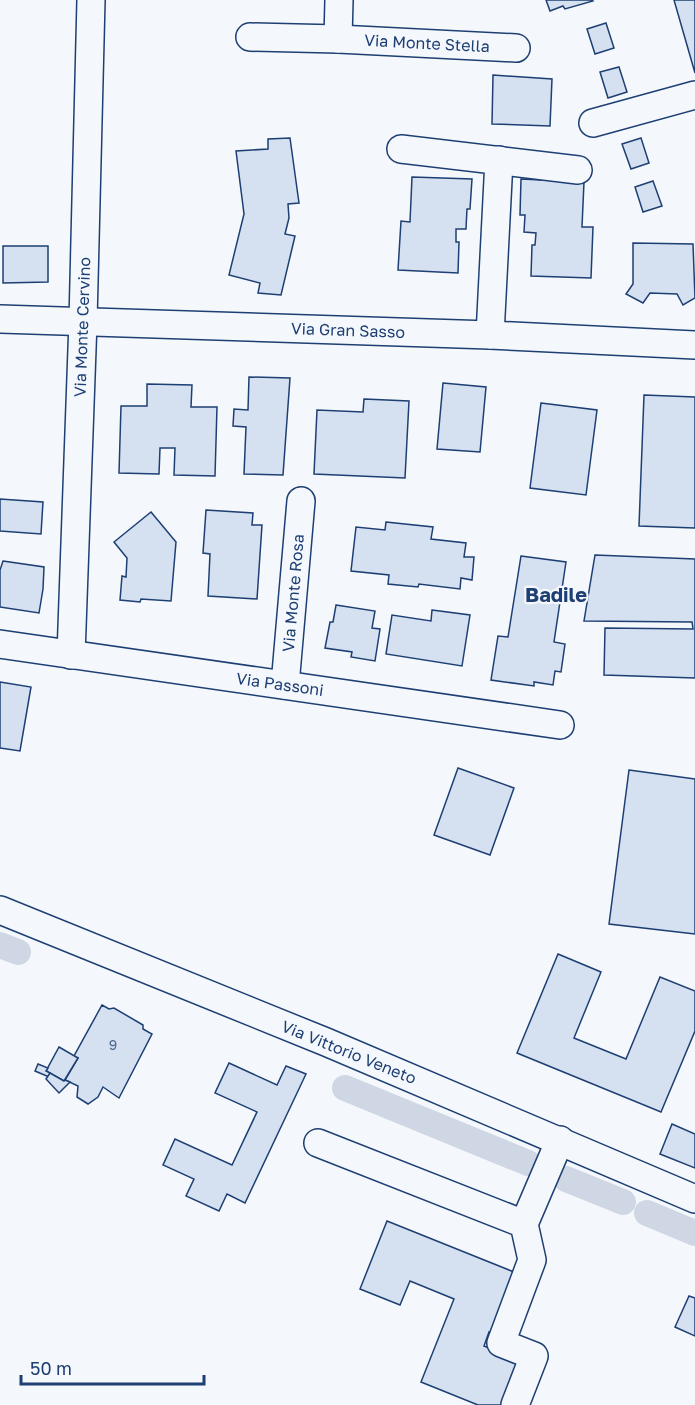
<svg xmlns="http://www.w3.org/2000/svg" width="695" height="1405" font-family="'Golos Text',sans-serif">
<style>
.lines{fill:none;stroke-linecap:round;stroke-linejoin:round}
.canal{stroke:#cfd7e4;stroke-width:26}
.building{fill:#d5e0f0;stroke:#1d3f73;stroke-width:1.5}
.minor-casing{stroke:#1d3f73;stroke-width:30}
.minor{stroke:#f4f7fb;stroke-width:27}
.labels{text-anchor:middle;stroke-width:4.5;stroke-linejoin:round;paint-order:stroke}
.number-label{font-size:14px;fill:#4b6792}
.street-label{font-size:16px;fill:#1d3f73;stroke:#f4f7fb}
.quarter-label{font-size:20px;font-weight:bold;fill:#1d3f73;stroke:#f4f7fb}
</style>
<rect width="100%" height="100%" fill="#f4f7fb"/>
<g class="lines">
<!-- canal -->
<g class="canal">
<polyline points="0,945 18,952"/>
<polyline points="345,1088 528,1163"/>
<polyline points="566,1179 623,1202"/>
<polyline points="647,1213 695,1233"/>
</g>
</g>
<!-- building -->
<g class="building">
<polygon points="546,0 592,0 593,1 565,9 563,6 550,11"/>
<polygon points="674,0 695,0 695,73"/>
<polygon points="606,23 614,48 595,54 587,29"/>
<polygon points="619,67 627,92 608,98 600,72"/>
<polygon points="493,75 552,79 550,126 492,124"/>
<polygon points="290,138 299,203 288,204 289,218 285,234 295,236 281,295 258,293 260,283 229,275 244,214 236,151 268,149 268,139"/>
<polygon points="641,138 649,163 631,169 622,144"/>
<polygon points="412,177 472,179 470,209 467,209 466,229 456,229 456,242 459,242 458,273 398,270 401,221 410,222"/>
<polygon points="521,179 584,182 582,227 593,227 591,278 531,276 532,245 535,245 536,233 524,232 525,215 520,215"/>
<polygon points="653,181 662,206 643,212 635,187"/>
<polygon points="633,243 693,244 695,298 683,305 677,294 650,293 643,303 626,294 633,284"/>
<polygon points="3,246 48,246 48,282 3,283"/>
<polygon points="249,377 290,378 283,475 244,474 246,427 233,426 234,409 248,410"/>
<polygon points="443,383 486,387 480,452 437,449"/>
<polygon points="147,384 192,385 191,407 217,407 215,476 174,475 175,448 160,448 159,474 119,473 121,406 147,406"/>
<polygon points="644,395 695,397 695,528 639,526"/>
<polygon points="364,399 409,401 405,478 314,474 317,410 363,412"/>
<polygon points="541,403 597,410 586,495 530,488"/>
<polygon points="0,499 43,502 41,534 0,531"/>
<polygon points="206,510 253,513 252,525 262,525 257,599 208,596 210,554 203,553"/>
<polygon points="151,512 176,542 171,601 141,599 140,602 120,600 122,576 126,577 127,558 114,542"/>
<polygon points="386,522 433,527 431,539 466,543 464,557 474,557 472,580 461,578 460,589 419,584 418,587 388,584 389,575 351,571 356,527 385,530"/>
<polygon points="595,555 695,559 695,678 604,675 605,628 693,629 692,622 584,621"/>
<polygon points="521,556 566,562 554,642 565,644 561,672 555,671 553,685 534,682 534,686 491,680 498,636 508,637"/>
<polygon points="3,561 44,567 43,589 39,613 0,607 0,570"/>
<polygon points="336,605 375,611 372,628 380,629 375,661 351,657 352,652 325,648 330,622 333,622"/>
<polygon points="432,610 470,615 462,666 386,654 392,615 431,621"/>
<polygon points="0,682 31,687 20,751 0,748"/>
<polygon points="458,768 514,788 490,855 434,835"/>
<polygon points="629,770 695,779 695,934 609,924"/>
<polygon points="558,954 601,972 574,1038 626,1059 660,977 695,991 695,1031 661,1112 517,1053"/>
<polygon points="102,1005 109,1009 114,1008 143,1025 143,1029 152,1034 119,1098 103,1087 98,1097 88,1104 77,1097 78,1086 65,1080 78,1058 74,1056"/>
<polygon points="59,1047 78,1058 64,1081 46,1071"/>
<polygon points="229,1063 277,1085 286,1066 306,1074 245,1203 227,1194 219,1211 186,1196 194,1179 163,1165 175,1139 232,1165 257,1112 215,1093"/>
<polygon points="38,1064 48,1068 46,1071 50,1073 49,1077 35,1071"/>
<polygon points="50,1073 64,1081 65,1080 70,1082 59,1093 46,1079"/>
<polygon points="672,1124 695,1134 695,1168 660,1154"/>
<polygon points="387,1221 519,1274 494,1336 489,1332 484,1346 524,1362 506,1405 478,1405 421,1382 454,1299 410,1281 400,1305 360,1289"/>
<polygon points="689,1296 695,1298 695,1336 675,1327"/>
</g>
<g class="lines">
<defs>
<g id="minor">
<polyline points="250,37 338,39 516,48"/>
<polyline points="338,39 339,0"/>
<polyline points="593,123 695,95"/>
<polyline points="401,149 578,170"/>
<polyline points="0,319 490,335 695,345"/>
<polyline points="490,335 499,160"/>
<polyline points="0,644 560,725"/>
<polyline points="71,655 83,321 91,0"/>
<polyline points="285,685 301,501"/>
<polyline points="0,910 326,1042 695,1199"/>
<polyline points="318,1143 524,1224"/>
<polyline points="515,1405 534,1356 501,1343 532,1260 524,1224 560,1140"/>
</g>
</defs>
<!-- minor casing -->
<use href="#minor" class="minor-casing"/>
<!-- minor -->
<use href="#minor" class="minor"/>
</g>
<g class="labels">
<!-- number labels -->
<g class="number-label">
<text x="113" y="1050">9</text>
</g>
<!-- street labels -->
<g class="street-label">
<text transform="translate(427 43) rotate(3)" y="6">Via Monte Stella</text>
<text transform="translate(82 327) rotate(-88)" y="6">Via Monte Cervino</text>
<text transform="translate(348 330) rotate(2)" y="6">Via Gran Sasso</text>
<text transform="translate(293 593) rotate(-85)" y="6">Via Monte Rosa</text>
<text transform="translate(280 684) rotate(8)" y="6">Via Passoni</text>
<text transform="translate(349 1052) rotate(22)" y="6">Via Vittorio Veneto</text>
</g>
<!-- quarter labels -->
<g class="quarter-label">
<text x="556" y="602">Badile</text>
</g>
</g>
<!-- scale -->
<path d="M21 1375v9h183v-9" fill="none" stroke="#1d3f73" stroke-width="3"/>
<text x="30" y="1375" font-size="18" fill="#1d3f73" stroke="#f4f7fb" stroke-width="4.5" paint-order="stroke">50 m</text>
</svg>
